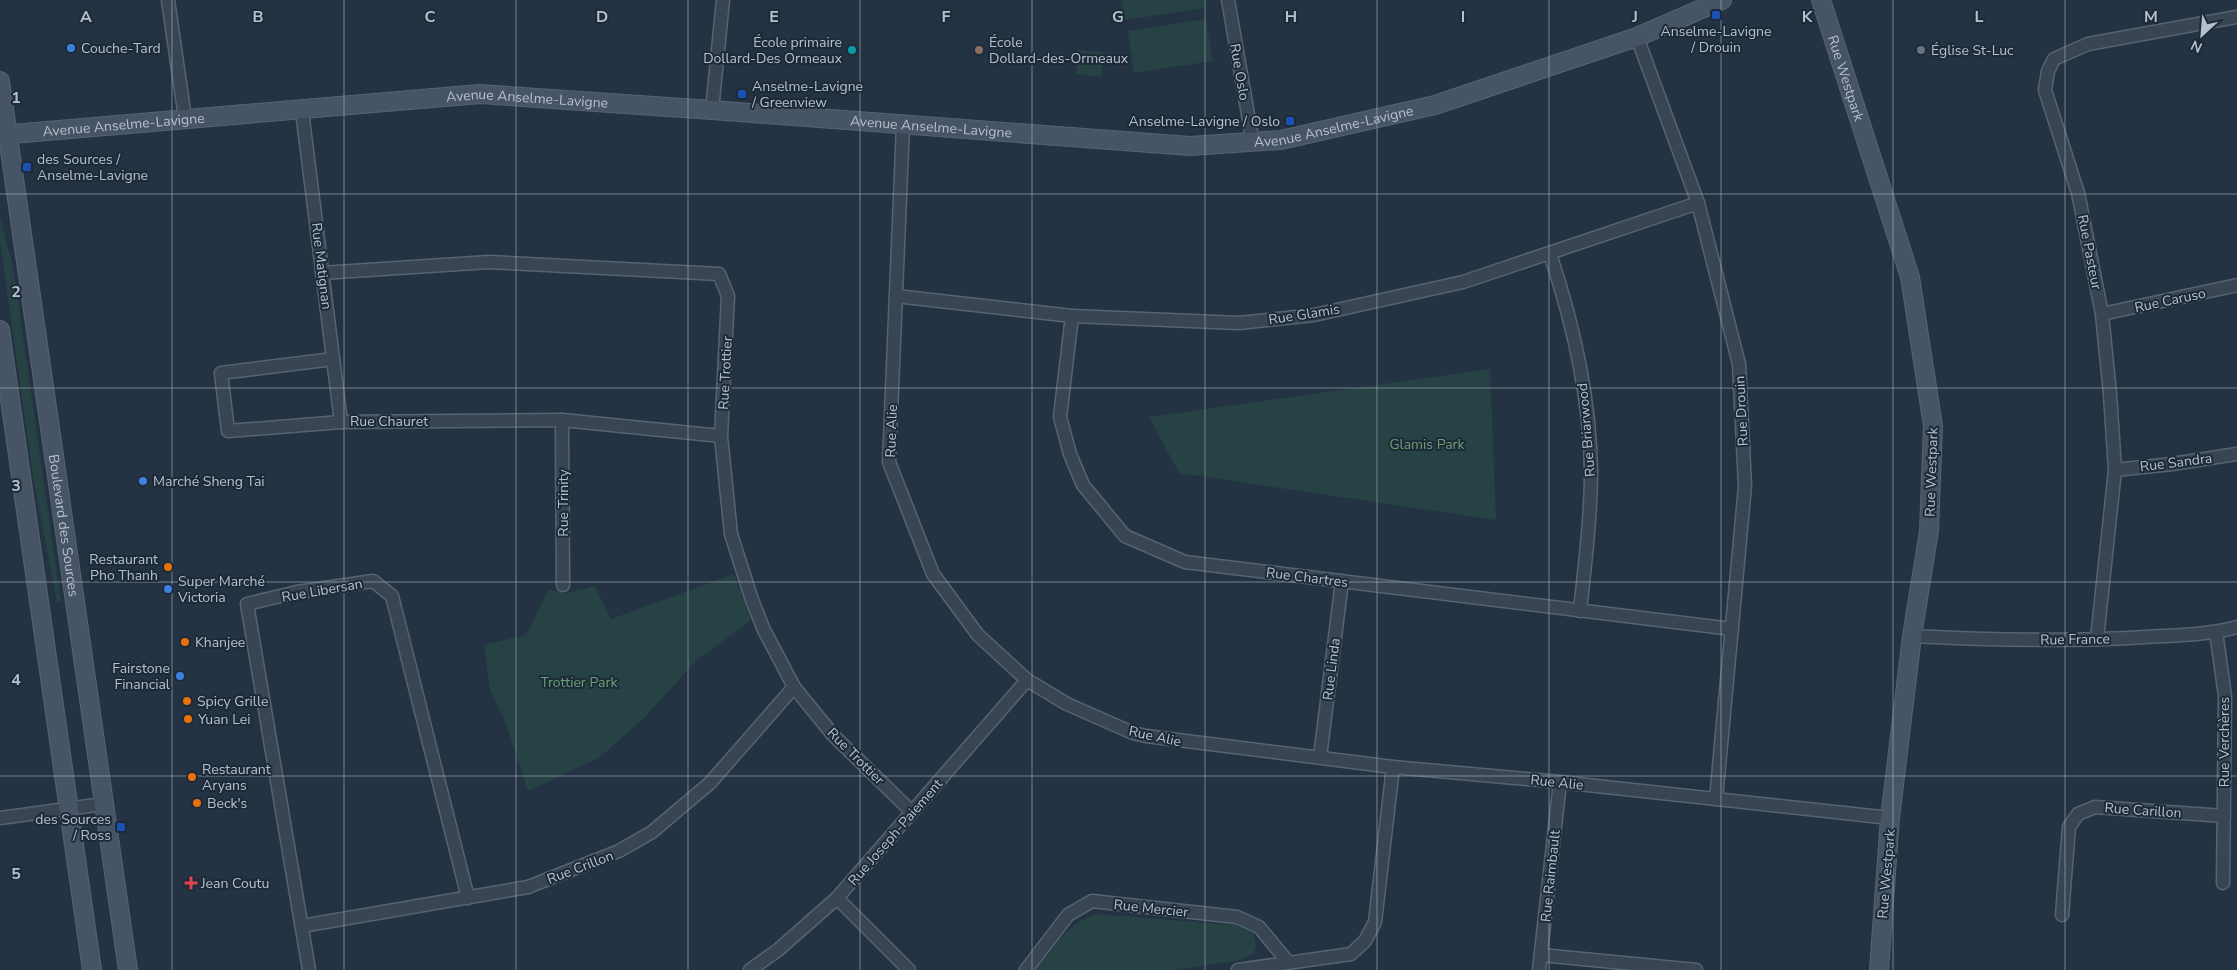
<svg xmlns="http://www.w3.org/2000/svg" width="2237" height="970" font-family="'Nunito Sans',sans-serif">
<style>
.green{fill:#264244}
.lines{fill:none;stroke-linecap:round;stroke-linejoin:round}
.street-casing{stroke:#576370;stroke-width:15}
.secondary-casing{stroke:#576370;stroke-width:20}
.street{stroke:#394552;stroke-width:12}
.secondary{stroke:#465466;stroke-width:18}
.grid{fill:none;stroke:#b6c0cc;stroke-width:1;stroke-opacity:0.55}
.transit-dot{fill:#1a4fb4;stroke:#1d2a38;stroke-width:2}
.shop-dot{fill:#3f7fe0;stroke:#1d2a38;stroke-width:2}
.culture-dot{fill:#0f9aa8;stroke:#1d2a38;stroke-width:2}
.education-dot{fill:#8d6e63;stroke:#1d2a38;stroke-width:2}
.worship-dot{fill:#6b7280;stroke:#1d2a38;stroke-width:2}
.food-dot{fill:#e8710a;stroke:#1d2a38;stroke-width:2}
.health-dot{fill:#e0444e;stroke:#1d2a38;stroke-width:2}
.labels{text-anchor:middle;stroke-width:4;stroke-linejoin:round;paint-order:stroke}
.poi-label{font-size:14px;fill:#b6c0cc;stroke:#1d2a38;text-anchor:start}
.street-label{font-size:14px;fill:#b6c0cc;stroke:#1d2a38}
.park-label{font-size:14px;fill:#6b9f74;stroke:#1d2a38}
.grid-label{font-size:16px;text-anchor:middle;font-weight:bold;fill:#b6c0cc;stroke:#1d2a38;stroke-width:4;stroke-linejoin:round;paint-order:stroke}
</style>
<rect width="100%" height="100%" fill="#243343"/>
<!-- green -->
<g class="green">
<polygon points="1121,0 1203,0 1205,8 1125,20"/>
<polygon points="1206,19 1213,61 1134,73 1128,31"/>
<polygon points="1077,50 1103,52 1102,77 1076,74"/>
<polygon points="0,218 13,266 61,602 57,602 34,483 0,241"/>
<polygon points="1490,369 1496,520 1179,473 1149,417"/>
<polygon points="734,574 751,620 697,660 644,718 599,758 528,791 505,721 490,690 484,645 526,635 548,590 568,593 595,586 611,619"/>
<path d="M1097,914l137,11 19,8 3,12 -2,8 -13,7 -67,10h-138c18,-22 32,-48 61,-56z"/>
</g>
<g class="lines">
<defs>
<g id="street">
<polyline points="168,0 185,118"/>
<polyline points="1228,0 1253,143"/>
<polyline points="1637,37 1698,203 1739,364 1745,486 1716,799"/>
<polyline points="712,110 723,0"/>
<polyline points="302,111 341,422"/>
<polyline points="903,125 889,462 933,574 978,635 1027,680 1067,704 1133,733 1146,736 1393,767 1560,782 1890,818"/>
<path d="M1550,254c23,69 40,142 41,216 0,47 -6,94 -11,141"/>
<polyline points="322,273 489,262 719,274 728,296 721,436 731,534 752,600 764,630 794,687 833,735 912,812"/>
<polyline points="896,296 1072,316 1239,323 1314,315 1463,282 1698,203"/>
<polyline points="2102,314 2237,285"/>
<polyline points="1072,316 1060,417 1070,454 1083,485 1125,536 1185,562 1732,629"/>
<polyline points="333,359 221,373 228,431 341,422 562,420 721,436"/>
<polyline points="562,420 563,585"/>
<polyline points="2115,470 2172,464 2237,454"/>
<polyline points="2216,632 2225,696 2223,883"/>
<path d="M1912,636c78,4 156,6 234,1 31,-2 61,-2 91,-10"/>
<polyline points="2097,639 2115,470 2110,394 2102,314 2078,193 2045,90 2048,71 2054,59 2088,44 2237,17"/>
<polyline points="1320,757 1342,581"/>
<polyline points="0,818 103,804"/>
<polyline points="837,898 909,970"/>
<polyline points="2062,915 2069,827 2078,814 2095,807 2224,816"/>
<polyline points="302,926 528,887 619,851 652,832 710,783 794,687"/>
<polyline points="1541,955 1696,970"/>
<polyline points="309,970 247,604 297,592 373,581 392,596 468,898"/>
<polyline points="750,970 778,950 837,898 1027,680"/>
<polyline points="1026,970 1068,915 1092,901 1237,917 1259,927 1288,962"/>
<polyline points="1238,970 1351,954 1365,941 1375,922 1393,767"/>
<polyline points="1539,970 1560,782"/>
</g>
<g id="secondary">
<path id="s1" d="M1821,0l89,277 23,149 -4,105 -17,105 -22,182 -11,152"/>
<path id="s2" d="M0,81l128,889"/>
<path id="s3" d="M0,135l480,-41 232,16 478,36 91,-6 154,-35 202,-68 85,-37"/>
<polyline points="0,330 92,970"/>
</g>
</defs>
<!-- street casing -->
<use href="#street" class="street-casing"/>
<!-- secondary casing -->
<use href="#secondary" class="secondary-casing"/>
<!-- street -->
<use href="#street" class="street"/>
<!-- secondary -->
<use href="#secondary" class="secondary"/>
</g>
<!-- grid -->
<path class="grid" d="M172,0v970M344,0v970M516,0v970M688,0v970M860,0v970M1032,0v970M1205,0v970M1377,0v970M1549,0v970M1721,0v970M1893,0v970M2065,0v970M0,194h2237M0,388h2237M0,582h2237M0,776h2237"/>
<!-- markers -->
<g class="transit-dot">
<rect x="1711" y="10" width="10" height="10" rx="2.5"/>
<rect x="737" y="89" width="10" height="10" rx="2.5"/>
<rect x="1285" y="116" width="10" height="10" rx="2.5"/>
<rect x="22" y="162" width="10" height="10" rx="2.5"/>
<rect x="116" y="822" width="10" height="10" rx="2.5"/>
</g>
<g class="shop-dot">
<circle cx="71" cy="48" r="5"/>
<circle cx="143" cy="481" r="5"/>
<circle cx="168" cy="589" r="5"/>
<circle cx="180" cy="676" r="5"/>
</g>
<circle class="culture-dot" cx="852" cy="50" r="5"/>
<circle class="education-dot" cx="979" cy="50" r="5"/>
<circle class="worship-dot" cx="1921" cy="50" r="5"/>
<g class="food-dot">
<circle cx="168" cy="567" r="5"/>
<circle cx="185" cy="642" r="5"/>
<circle cx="187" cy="701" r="5"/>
<circle cx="188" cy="719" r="5"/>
<circle cx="192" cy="777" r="5"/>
<circle cx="197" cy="803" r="5"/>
</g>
<path class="health-dot" d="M188.5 875.5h5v5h5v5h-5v5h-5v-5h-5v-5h5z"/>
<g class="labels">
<!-- poi labels -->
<g class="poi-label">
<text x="1716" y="36" text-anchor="middle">Anselme-Lavigne<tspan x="1716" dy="16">/ Drouin</tspan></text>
<text x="842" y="47" text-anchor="end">École primaire<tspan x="842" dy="16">Dollard-Des Ormeaux</tspan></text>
<text x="989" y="47">École<tspan x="989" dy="16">Dollard-des-Ormeaux</tspan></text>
<text x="81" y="53">Couche-Tard</text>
<text x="1931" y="55">Église St-Luc</text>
<text x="752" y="91">Anselme-Lavigne<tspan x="752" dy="16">/ Greenview</tspan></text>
<text x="1280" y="126" text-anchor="end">Anselme-Lavigne / Oslo</text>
<text x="37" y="164">des Sources /<tspan x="37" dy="16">Anselme-Lavigne</tspan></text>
<text x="153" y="486">Marché Sheng Tai</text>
<text x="158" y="564" text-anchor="end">Restaurant<tspan x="158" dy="16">Pho Thanh</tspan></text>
<text x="178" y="586">Super Marché<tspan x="178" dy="16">Victoria</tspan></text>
<text x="195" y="647">Khanjee</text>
<text x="170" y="673" text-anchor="end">Fairstone<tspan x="170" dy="16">Financial</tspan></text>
<text x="197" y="706">Spicy Grille</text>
<text x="198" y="724">Yuan Lei</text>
<text x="202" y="774">Restaurant<tspan x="202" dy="16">Aryans</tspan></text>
<text x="207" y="808">Beck's</text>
<text x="111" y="824" text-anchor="end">des Sources<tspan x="111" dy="16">/ Ross</tspan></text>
<text x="201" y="888">Jean Coutu</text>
</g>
<!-- street labels -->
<g class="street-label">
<text transform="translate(1240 72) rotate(80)" y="5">Rue Oslo</text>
<text dy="5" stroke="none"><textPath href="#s1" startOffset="82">Rue Westpark</textPath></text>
<text dy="5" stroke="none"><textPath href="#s3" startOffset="529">Avenue Anselme-Lavigne</textPath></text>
<text dy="5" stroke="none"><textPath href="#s3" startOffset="124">Avenue Anselme-Lavigne</textPath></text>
<text dy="5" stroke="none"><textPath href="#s3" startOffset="1339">Avenue Anselme-Lavigne</textPath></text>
<text dy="5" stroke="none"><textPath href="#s3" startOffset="934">Avenue Anselme-Lavigne</textPath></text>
<text transform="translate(2090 252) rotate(79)" y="5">Rue Pasteur</text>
<text transform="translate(322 266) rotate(83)" y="5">Rue Matignan</text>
<text transform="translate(2170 300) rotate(-12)" y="5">Rue Caruso</text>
<text transform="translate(1304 314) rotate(-9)" y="5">Rue Glamis</text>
<text transform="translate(725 373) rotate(-87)" y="5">Rue Trottier</text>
<text transform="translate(1741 411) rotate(-93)" y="5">Rue Drouin</text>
<text x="389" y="426">Rue Chauret</text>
<text transform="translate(1586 430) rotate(-95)" y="5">Rue Briarwood</text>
<text transform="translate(891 431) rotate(-88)" y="5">Rue Alie</text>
<text transform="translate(2176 462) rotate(-7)" y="5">Rue Sandra</text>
<text transform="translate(1931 472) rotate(-88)" y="5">Rue Westpark</text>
<text transform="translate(563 503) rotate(-90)" y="5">Rue Trinity</text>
<text dy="5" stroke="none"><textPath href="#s2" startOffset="449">Boulevard des Sources</textPath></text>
<text transform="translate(1307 577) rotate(7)" y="5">Rue Chartres</text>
<text transform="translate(322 590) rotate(-10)" y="5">Rue Libersan</text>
<text transform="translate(2075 639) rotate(-1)" y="5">Rue France</text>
<text transform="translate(1331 669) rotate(-83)" y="5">Rue Linda</text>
<text transform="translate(1155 736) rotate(12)" y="5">Rue Alie</text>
<text transform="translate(2224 742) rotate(-90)" y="5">Rue Verchères</text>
<text transform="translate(856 756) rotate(45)" y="5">Rue Trottier</text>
<text transform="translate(1557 782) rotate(6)" y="5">Rue Alie</text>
<text transform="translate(2143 810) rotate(4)" y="5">Rue Carillon</text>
<text transform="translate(895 832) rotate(-49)" y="5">Rue Joseph-Paiement</text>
<text transform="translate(580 867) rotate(-21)" y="5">Rue Crillon</text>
<text transform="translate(1886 874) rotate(-85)" y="5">Rue Westpark</text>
<text transform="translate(1550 876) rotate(-84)" y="5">Rue Raimbault</text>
<text transform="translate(1151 908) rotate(6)" y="5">Rue Mercier</text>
</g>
<!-- park labels -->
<g class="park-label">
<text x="1427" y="449">Glamis Park</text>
<text x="579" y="687">Trottier Park</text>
</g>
</g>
<g class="grid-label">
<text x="86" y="22">A</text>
<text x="258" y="22">B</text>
<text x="430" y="22">C</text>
<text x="602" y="22">D</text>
<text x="774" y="22">E</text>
<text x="946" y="22">F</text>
<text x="1118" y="22">G</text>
<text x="1291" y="22">H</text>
<text x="1463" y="22">I</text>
<text x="1635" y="22">J</text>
<text x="1807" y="22">K</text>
<text x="1979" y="22">L</text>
<text x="2151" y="22">M</text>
<text x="16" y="103">1</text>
<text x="16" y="297">2</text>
<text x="16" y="491">3</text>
<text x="16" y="685">4</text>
<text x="16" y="879">5</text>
</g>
<!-- north arrow -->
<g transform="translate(2202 35) rotate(206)" stroke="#1d2a38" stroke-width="4" paint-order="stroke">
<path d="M0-4L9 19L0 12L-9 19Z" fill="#b6c0cc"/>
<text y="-8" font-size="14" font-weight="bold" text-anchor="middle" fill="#b6c0cc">N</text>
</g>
</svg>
